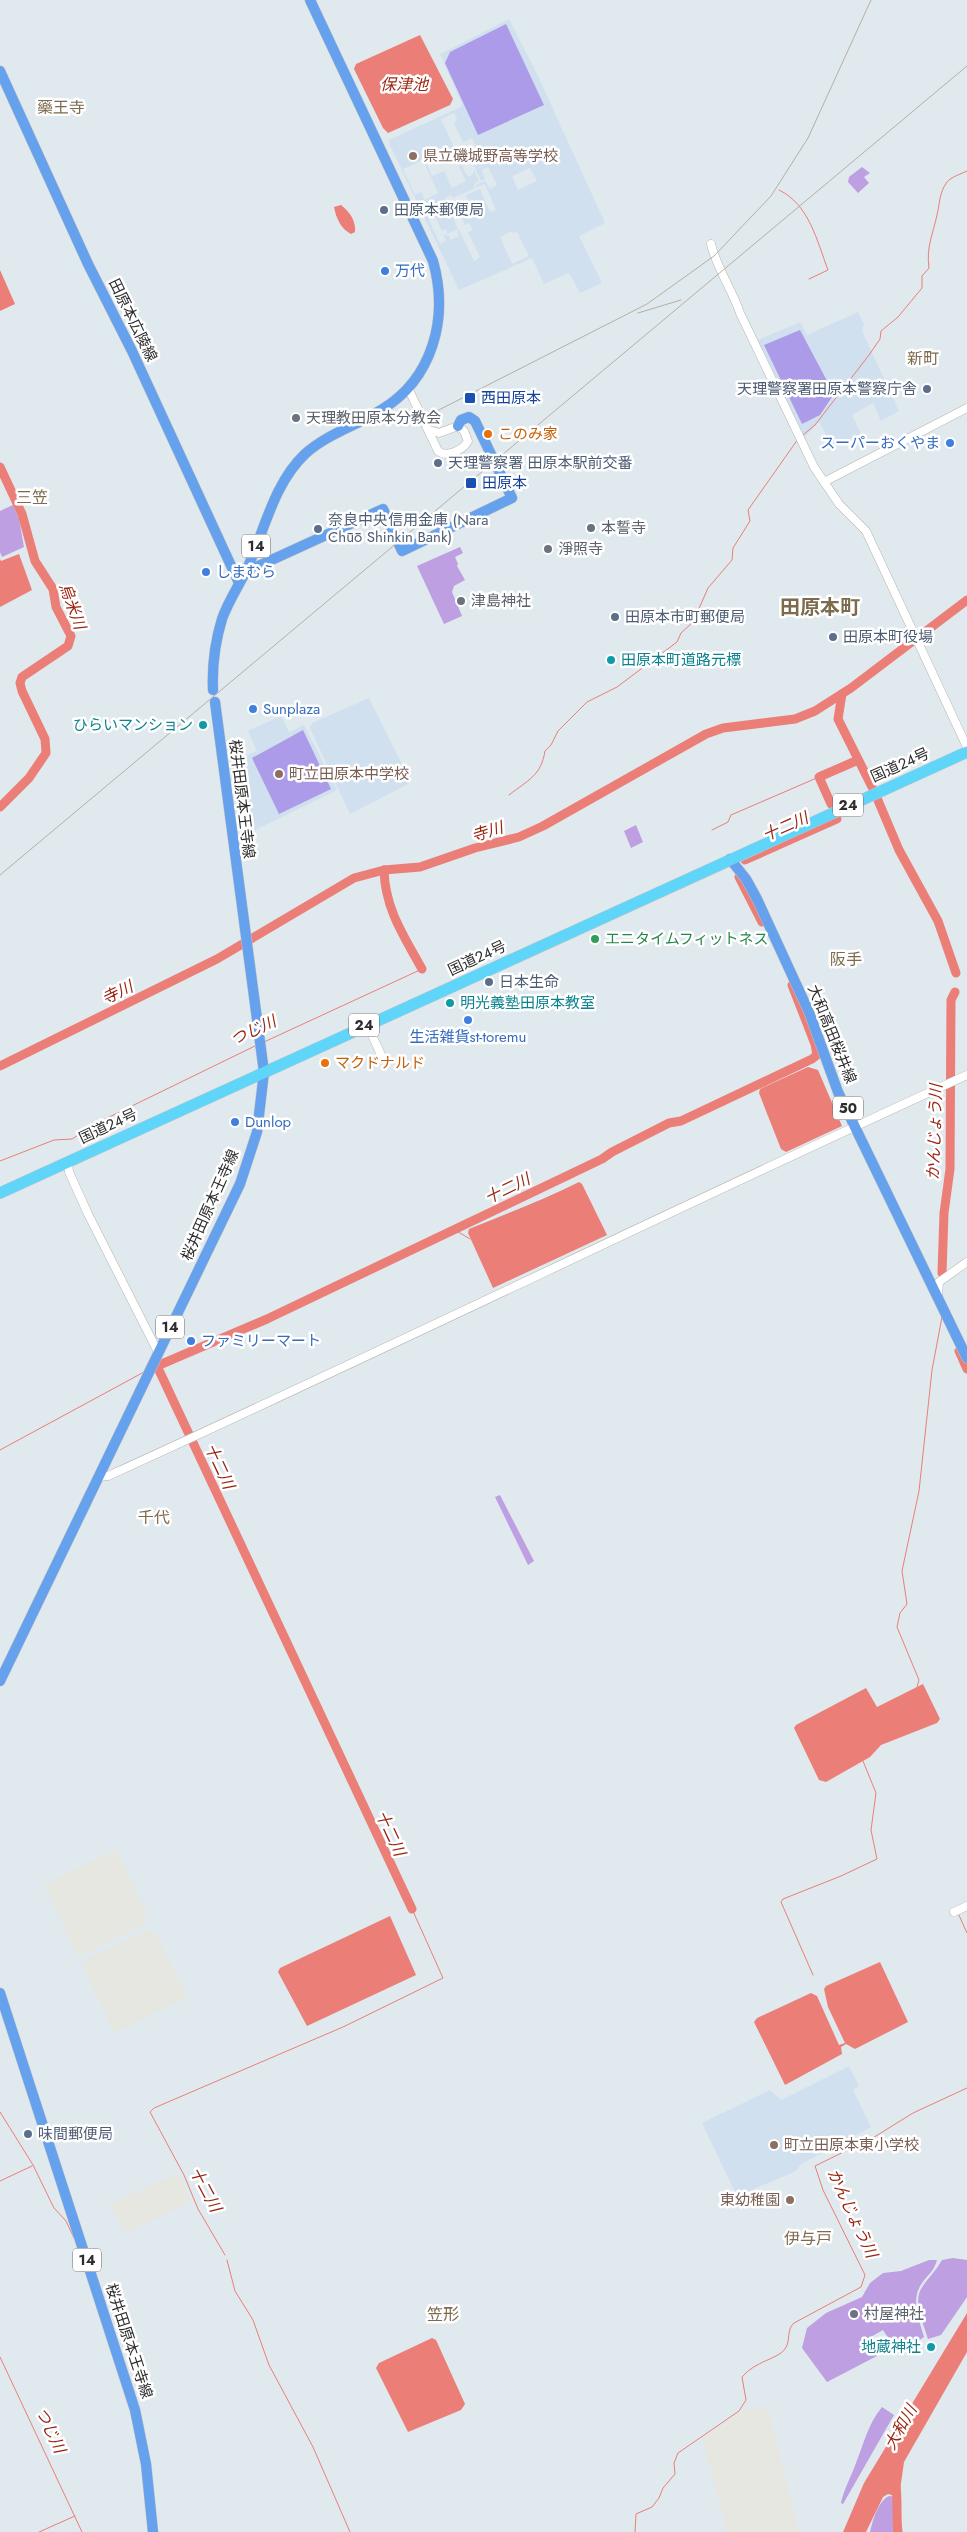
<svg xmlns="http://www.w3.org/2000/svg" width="967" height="2532" font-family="Jost,'Noto Sans JP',sans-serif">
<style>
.industrial{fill:#e6e7e0}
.education{fill:#d0e0ee;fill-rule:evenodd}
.green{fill:#bd9fe2}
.pitch{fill:#ac9be9}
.water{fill:#eb7e77}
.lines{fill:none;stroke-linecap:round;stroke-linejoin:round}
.stream{stroke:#eb7e77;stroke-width:1}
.river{stroke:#eb7e77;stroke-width:9}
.minor-casing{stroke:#b8b4ad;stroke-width:9}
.major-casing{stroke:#c4c4c4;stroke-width:11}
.highway-casing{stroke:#c4c4c4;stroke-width:12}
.minor{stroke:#fff;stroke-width:8}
.major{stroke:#66a1ed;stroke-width:10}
.highway{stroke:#5fd6f9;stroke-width:11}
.rail{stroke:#b6afa2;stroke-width:1}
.education-dot{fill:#8d6e63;stroke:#fff;stroke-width:2}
.service-dot{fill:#5c6f8a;stroke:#fff;stroke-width:2}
.shop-dot{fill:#3f7fe0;stroke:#fff;stroke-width:2}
.transit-dot{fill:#1a4fb4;stroke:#fff;stroke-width:2}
.worship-dot{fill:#6b7280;stroke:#fff;stroke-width:2}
.food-dot{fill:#e8710a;stroke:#fff;stroke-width:2}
.culture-dot{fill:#0f9aa8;stroke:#fff;stroke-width:2}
.leisure-dot{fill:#2e9e5b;stroke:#fff;stroke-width:2}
.labels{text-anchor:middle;stroke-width:5;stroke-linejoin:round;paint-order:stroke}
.shield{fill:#fff;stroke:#6c6c6c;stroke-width:1}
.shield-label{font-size:14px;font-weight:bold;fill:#2d2d2d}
.education-label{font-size:15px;fill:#785e54;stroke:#fff;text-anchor:start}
.service-label{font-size:15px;fill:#4e5e75;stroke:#fff;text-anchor:start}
.shop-label{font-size:15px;fill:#366cbe;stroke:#fff;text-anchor:start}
.street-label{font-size:15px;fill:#2d2d2d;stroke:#fff}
.transit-label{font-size:15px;fill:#164399;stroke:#fff;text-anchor:start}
.worship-label{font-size:15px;fill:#5b616d;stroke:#fff;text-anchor:start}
.food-label{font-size:15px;fill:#c56008;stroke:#fff;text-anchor:start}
.culture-label{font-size:15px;fill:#0d838f;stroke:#fff;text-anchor:start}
.leisure-label{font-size:15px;fill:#27864d;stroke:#fff;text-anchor:start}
.water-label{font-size:16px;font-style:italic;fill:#9b2512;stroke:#fff}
.neighbourhood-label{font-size:16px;fill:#7d6b4e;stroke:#fff}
.district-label{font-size:20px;font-weight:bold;fill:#7d6b4e;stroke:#fff}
</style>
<rect width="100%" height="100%" fill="#e0e9ee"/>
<!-- industrial -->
<g class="industrial">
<polygon points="116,1850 147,1914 143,1925 78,1957 44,1884"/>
<polygon points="148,1930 156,1934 187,1997 114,2033 81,1961"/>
<polygon points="178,2173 191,2202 126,2233 110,2204"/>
<polygon points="768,2408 799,2532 727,2532 702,2438 743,2410"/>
</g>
<!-- education -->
<g class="education">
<path d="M509,19l28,55 68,149 -26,13 23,47 -22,10 -11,-20 -25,11 -12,-26 -73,32 -70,-147v-3l72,-33 1,-3 -22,-50zM454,113l3,6 -3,5 9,18 9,-4 7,15 -8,5 10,23 4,-2 -3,-9 6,-3 9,18 -7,4 -5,-8 -9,4 1,2 8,-3 11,26 -4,2 -3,-2 -9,-21 -14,6 3,7 -9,4 -3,-6 -3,1 11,24 4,-2 4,7 -5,2 12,25 -6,4 -15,-31 -2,1 2,5 -8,4 -2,-4 -6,-2 3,7 -6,3 -15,-33 21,-9 -1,-4 6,-3 2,3 22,-10 -1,-4 5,-3 -5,-11 -1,4 -4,3 -3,-3 -25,-55zM452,151l14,30 -14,7 -8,-17 -12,5 -6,-13zM423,160l15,33 -13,7 -4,-8 -6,3 -12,-26zM530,168l7,13 -19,9 -6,-14zM512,231l1,2 4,-1 12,24 -17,8 -12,-27z"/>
<polygon points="447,204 458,229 447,234 446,229 442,231 432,210"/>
<polygon points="858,312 864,324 862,331 899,411 881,421 873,403 852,415 861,434 833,447 819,422 805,437 758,340 800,322 807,335"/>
<polygon points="369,698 410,781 408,784 350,814 310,728 312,723"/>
<polygon points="281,716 289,732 304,725 337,790 253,831 231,784 228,764 257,751 248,731"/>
<polygon points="849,2066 859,2086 853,2090 871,2127 801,2164 796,2171 737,2196 702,2123 770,2090 781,2100"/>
</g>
<!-- green -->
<g class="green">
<polygon points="862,167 870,173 864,177 869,183 858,193 848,182 849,177"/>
<polygon points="13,505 19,519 24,547 2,557 0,552 0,511"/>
<polygon points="460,547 463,553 455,557 458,564 457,566 465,580 454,586 452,592 462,616 444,624 417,566"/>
<polygon points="636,825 643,842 631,848 624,831"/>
<polygon points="500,1495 534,1561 528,1565 495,1497"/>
<path d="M953,2258l14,2v37l-26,38 -13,4c-4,-14 -15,-36 -7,-50 6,-10 15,-18 21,-29z"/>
<path d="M929,2260h8c-4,13 -8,13 -15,23 -12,17 -3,36 2,54l-25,17 -16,-24 -14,8 8,18 -50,26 -25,-34 5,-20 19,-15 36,-16 8,-14 13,-10 18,-2z"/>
<path d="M882,2407l12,8 -51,89 -2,-1c3,-14 10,-26 15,-40 8,-20 12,-39 26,-56z"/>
<path d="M889,2496l7,1c2,12 -1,23 1,35h-27c3,-12 8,-31 19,-36z"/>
</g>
<!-- pitch -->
<g class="pitch">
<polygon points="506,24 544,105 478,135 445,63 450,52"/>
<polygon points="800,330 834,394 820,415 802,424 764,345"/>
<polygon points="303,730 331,789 279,814 252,758"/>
</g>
<!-- water -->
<g class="water">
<polygon points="420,35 453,99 450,105 388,133 383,128 354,69 356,64"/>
<path d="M341,205c9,7 15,16 14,27l-4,2c-10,-5 -15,-16 -17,-27z"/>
<polygon points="0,270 15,304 0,311"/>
<polygon points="19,554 32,590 0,607 0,559 1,561"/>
<polygon points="808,1067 818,1070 842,1126 786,1152 781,1149 759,1093 760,1089"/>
<path d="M579,1182l3,2 25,51 -114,53 -25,-55 1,-4c37,-15 74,-29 110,-47z"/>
<polygon points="923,1684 940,1719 937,1723 881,1745 870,1757 826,1782 819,1780 794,1728 796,1725 866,1688 877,1707"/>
<polygon points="390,1916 416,1975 307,2026 278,1972 280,1968"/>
<polygon points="880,1962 908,2022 855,2049 846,2044 841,2047 842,2054 785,2085 754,2022 757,2018 811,1993 817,1996 839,2045 845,2043 828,2007 824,1989 826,1986"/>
<polygon points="967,2313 967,2352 904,2462 899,2497 888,2494 883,2497 866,2532 843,2532 864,2483"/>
<polygon points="432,2338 436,2340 465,2404 461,2410 408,2432 376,2368 379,2363"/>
</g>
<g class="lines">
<!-- stream -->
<g class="stream">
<path d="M779,190c30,14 38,51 49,80l-19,9"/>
<path d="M803,435l12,-10 54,-70 11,-16 1,-8 17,-14 24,-29v-12l7,-8c-3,-21 4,-34 8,-53 3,-12 2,-22 10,-33 4,-5 14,-8 20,-11"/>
<path d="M509,795c19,-15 32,-19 36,-44l6,-6 7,-14 29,-29 30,-15 60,-45 4,-9 12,-11 15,-34 24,-28 1,-12 17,-27 -2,-11 50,-71"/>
<polyline points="712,830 728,822 731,815 819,777"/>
<polyline points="264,1042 422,969"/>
<polyline points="0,1161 54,1140 72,1139 99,1122 255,1046"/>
<polyline points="455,1230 470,1239"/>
<polyline points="0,1450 144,1372"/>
<polyline points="917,1687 919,1680 897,1627 900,1613 907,1604 902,1571 919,1491 932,1370 942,1317"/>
<polyline points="958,1913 967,1933"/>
<polyline points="813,1975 781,1902 783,1899 841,1876 877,1859 871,1830 876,1793 863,1761"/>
<polyline points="0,2112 33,2165 54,2208 66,2221 74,2238"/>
<polyline points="0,2181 32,2166"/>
<polyline points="225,2255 198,2209 184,2175 150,2112 154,2108 343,2027 443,1978 412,1909"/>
<polyline points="227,2260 235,2291 253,2320 269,2365 313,2447 350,2532"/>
<polyline points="0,2357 82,2532"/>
<polyline points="39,2532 75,2516"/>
<path d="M635,2532l1,-18 16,-7 7,-9 4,-10 12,-14 -1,-11 4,-10 61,-42 7,-11 -4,-23c13,-16 36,-18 43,-28 6,-8 1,-19 9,-26l67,-36 4,-12 -42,-85 -8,-24 61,-30 37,-23 54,-25"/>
</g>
<!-- river -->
<g class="river">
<polyline points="0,467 22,514 35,561 53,589 56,607 71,636 68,646 22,677 20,683 22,691 45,739 46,753 29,778 0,807"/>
<polyline points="842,694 838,719 872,787"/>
<polyline points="877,798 899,850 938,921 956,973"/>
<polyline points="831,804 819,777 858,760"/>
<polyline points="745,860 837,819"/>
<path d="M384,870c1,39 20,66 38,99"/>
<polyline points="739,877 762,922"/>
<polyline points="0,1066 217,959 354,878 384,870 420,867 475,848 519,837 543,826 706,734 723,728 795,719 815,711 851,688 967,600"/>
<polyline points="942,1273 944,1213 950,1169 951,1000 955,992"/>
<polyline points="959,1351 967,1369"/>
<polyline points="412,1909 157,1366 267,1319 602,1159 612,1152 669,1123 681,1121 812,1059 817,1055 815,1044 792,985"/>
<path d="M896,2486c2,17 0,30 2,46"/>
</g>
<defs>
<g id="minor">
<path d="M711,244c6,25 21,45 29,69l74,154 25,37 27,27 101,216"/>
<path d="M408,388l30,63c9,7 25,-1 30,-10l-4,-10 -6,-5 -19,7 -10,-3"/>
<polyline points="824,482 967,408"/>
<polyline points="367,1024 382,1057"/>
<polyline points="68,1161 69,1172 88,1214 158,1352"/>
<polyline points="938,1295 939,1282 967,1262"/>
<path d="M98,1477l10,-1c288,-131 572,-270 859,-401"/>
<polyline points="954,1912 967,1906"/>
</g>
<g id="major">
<polyline points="0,71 88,264 132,351 239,583"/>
<polyline points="245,572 383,509 402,551 512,498 475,421 469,417 461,420 458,426"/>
<path d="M213,690c-1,-24 2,-48 9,-71 6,-17 16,-32 24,-48 18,-38 27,-87 59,-117 22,-20 51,-28 76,-44 52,-31 68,-92 52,-149l-123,-261"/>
<polyline points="730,859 746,879 757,899 809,1012 838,1092 967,1358"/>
<polyline points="0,1681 240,1184 257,1132 264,1072 215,702"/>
<polyline points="0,1993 135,2410 146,2464 153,2532"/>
</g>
<polyline id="highway" points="0,1193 967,752"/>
</defs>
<!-- minor casing -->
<use href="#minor" class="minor-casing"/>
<!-- major casing -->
<use href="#major" class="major-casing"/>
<!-- highway casing -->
<use href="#highway" class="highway-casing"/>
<!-- minor -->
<use href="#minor" class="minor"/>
<!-- major -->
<use href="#major" class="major"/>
<!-- highway -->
<use href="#highway" class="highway"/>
<!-- rail -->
<g class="rail">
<polyline points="638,313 681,300"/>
<polyline points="429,415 647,304 714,256 771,196 808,138 871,0"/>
<polyline points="0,875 967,66"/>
</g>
</g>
<!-- markers -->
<g class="education-dot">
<circle cx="413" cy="156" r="5"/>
<circle cx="279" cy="774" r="5"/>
<circle cx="774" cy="2145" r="5"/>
<circle cx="790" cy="2200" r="5"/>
</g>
<g class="service-dot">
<circle cx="384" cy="210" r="5"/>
<circle cx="927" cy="389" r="5"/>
<circle cx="438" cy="463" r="5"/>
<circle cx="318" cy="529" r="5"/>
<circle cx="615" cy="617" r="5"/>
<circle cx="833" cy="637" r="5"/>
<circle cx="489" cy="982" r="5"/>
<circle cx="28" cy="2134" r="5"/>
</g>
<g class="shop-dot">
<circle cx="385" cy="271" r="5"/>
<circle cx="950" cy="443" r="5"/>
<circle cx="206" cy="572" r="5"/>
<circle cx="253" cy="709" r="5"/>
<circle cx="468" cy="1020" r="5"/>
<circle cx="235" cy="1122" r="5"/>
<circle cx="191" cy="1341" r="5"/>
</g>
<g class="transit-dot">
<rect x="464" y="392" width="12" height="12" rx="2.5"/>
<rect x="465" y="477" width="12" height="12" rx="2.5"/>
</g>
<g class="worship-dot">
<circle cx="296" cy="418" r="5"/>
<circle cx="591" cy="528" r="5"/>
<circle cx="548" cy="549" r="5"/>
<circle cx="461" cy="601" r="5"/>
<circle cx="854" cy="2314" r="5"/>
</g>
<g class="food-dot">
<circle cx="488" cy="434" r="5"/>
<circle cx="325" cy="1063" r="5"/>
</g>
<g class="culture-dot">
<circle cx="611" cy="660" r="5"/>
<circle cx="203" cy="725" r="5"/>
<circle cx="450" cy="1003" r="5"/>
<circle cx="931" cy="2347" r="5"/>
</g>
<circle class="leisure-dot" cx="595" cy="939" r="5"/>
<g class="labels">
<!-- shield labels -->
<g class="shield">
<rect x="242" y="534.5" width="28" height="23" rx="4"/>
<rect x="833" y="793.5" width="30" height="23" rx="4"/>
<rect x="349" y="1013.5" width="30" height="23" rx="4"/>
<rect x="833" y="1096.5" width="30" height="23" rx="4"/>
<rect x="156" y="1315.5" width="28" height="23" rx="4"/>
<rect x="73" y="2248.5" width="28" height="23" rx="4"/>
</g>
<g class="shield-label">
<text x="256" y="551">14</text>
<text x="848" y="810">24</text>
<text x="364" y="1030">24</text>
<text x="848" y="1113">50</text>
<text x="170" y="1332">14</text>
<text x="87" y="2265">14</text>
</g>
<!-- education labels -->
<g class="education-label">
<text x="423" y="161">県立磯城野高等学校</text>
<text x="289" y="779">町立田原本中学校</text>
<text x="784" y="2150">町立田原本東小学校</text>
<text x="780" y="2205" text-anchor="end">東幼稚園</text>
</g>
<!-- service labels -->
<g class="service-label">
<text x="394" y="215">田原本郵便局</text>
<text x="917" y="394" text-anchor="end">天理警察署田原本警察庁舎</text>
<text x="448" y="468">天理警察署 田原本駅前交番</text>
<text x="328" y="525">奈良中央信用金庫 (Nara<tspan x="328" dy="17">Chūō Shinkin Bank)</tspan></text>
<text x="625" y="622">田原本市町郵便局</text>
<text x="843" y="642">田原本町役場</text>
<text x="499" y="987">日本生命</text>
<text x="38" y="2139">味間郵便局</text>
</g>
<!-- shop labels -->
<g class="shop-label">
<text x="395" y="276">万代</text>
<text x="940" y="448" text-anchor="end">スーパーおくやま</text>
<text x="216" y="577">しまむら</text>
<text x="263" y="714">Sunplaza</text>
<text x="468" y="1042" text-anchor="middle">生活雑貨st-toremu</text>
<text x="245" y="1127">Dunlop</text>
<text x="201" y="1346">ファミリーマート</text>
</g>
<!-- street labels -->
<g class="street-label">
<text transform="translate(133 320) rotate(64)" y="5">田原本広陵線</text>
<text transform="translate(900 765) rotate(-24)" y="5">国道24号</text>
<text transform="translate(242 799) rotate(83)" y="5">桜井田原本王寺線</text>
<text transform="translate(477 958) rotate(-25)" y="5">国道24号</text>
<text transform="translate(832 1034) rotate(68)" y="5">大和高田桜井線</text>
<text transform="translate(108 1126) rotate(-25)" y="5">国道24号</text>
<text transform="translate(210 1205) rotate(-66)" y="5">桜井田原本王寺線</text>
<text transform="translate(129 2341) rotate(72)" y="5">桜井田原本王寺線</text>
</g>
<!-- transit labels -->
<g class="transit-label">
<text x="481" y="403">西田原本</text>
<text x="482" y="488">田原本</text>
</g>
<!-- worship labels -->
<g class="worship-label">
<text x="306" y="423">天理教田原本分教会</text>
<text x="601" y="533">本誓寺</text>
<text x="558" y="554">淨照寺</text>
<text x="471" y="606">津島神社</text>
<text x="864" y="2319">村屋神社</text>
</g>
<!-- food labels -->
<g class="food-label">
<text x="498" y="439">このみ家</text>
<text x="335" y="1068">マクドナルド</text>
</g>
<!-- culture labels -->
<g class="culture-label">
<text x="621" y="665">田原本町道路元標</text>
<text x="193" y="730" text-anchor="end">ひらいマンション</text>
<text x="460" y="1008">明光義塾田原本教室</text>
<text x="921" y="2352" text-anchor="end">地蔵神社</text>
</g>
<!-- leisure labels -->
<g class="leisure-label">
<text x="605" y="944">エニタイムフィットネス</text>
</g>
<!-- water labels -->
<g class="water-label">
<text x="404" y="90">保津池</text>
<text transform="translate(73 606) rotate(70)" y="6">烏米川</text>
<text transform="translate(785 826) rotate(-24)" y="6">十二川</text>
<text transform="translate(487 831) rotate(-17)" y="6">寺川</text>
<text transform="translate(117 992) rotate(-26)" y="6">寺川</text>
<text transform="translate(253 1030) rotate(-25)" y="6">つじ川</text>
<text transform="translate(934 1132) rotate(-88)" y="6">かんじょう川</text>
<text transform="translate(507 1188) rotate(-26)" y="6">十二川</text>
<text transform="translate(220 1466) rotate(65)" y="6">十二川</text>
<text transform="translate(391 1833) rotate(65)" y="6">十二川</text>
<text transform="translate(206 2189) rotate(62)" y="6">十二川</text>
<text transform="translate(853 2213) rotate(65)" y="6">かんじょう川</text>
<text transform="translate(900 2427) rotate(-61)" y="6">大和川</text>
<text transform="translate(51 2430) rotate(65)" y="6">つじ川</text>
</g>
<!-- neighbourhood labels -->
<g class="neighbourhood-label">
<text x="61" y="113">藥王寺</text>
<text x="923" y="364">新町</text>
<text x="32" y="503">三笠</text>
<text x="846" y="965">阪手</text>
<text x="154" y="1523">千代</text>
<text x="808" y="2244">伊与戸</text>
<text x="443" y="2320">笠形</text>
</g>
<!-- district labels -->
<g class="district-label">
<text x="820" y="614">田原本町</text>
</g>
</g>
</svg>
